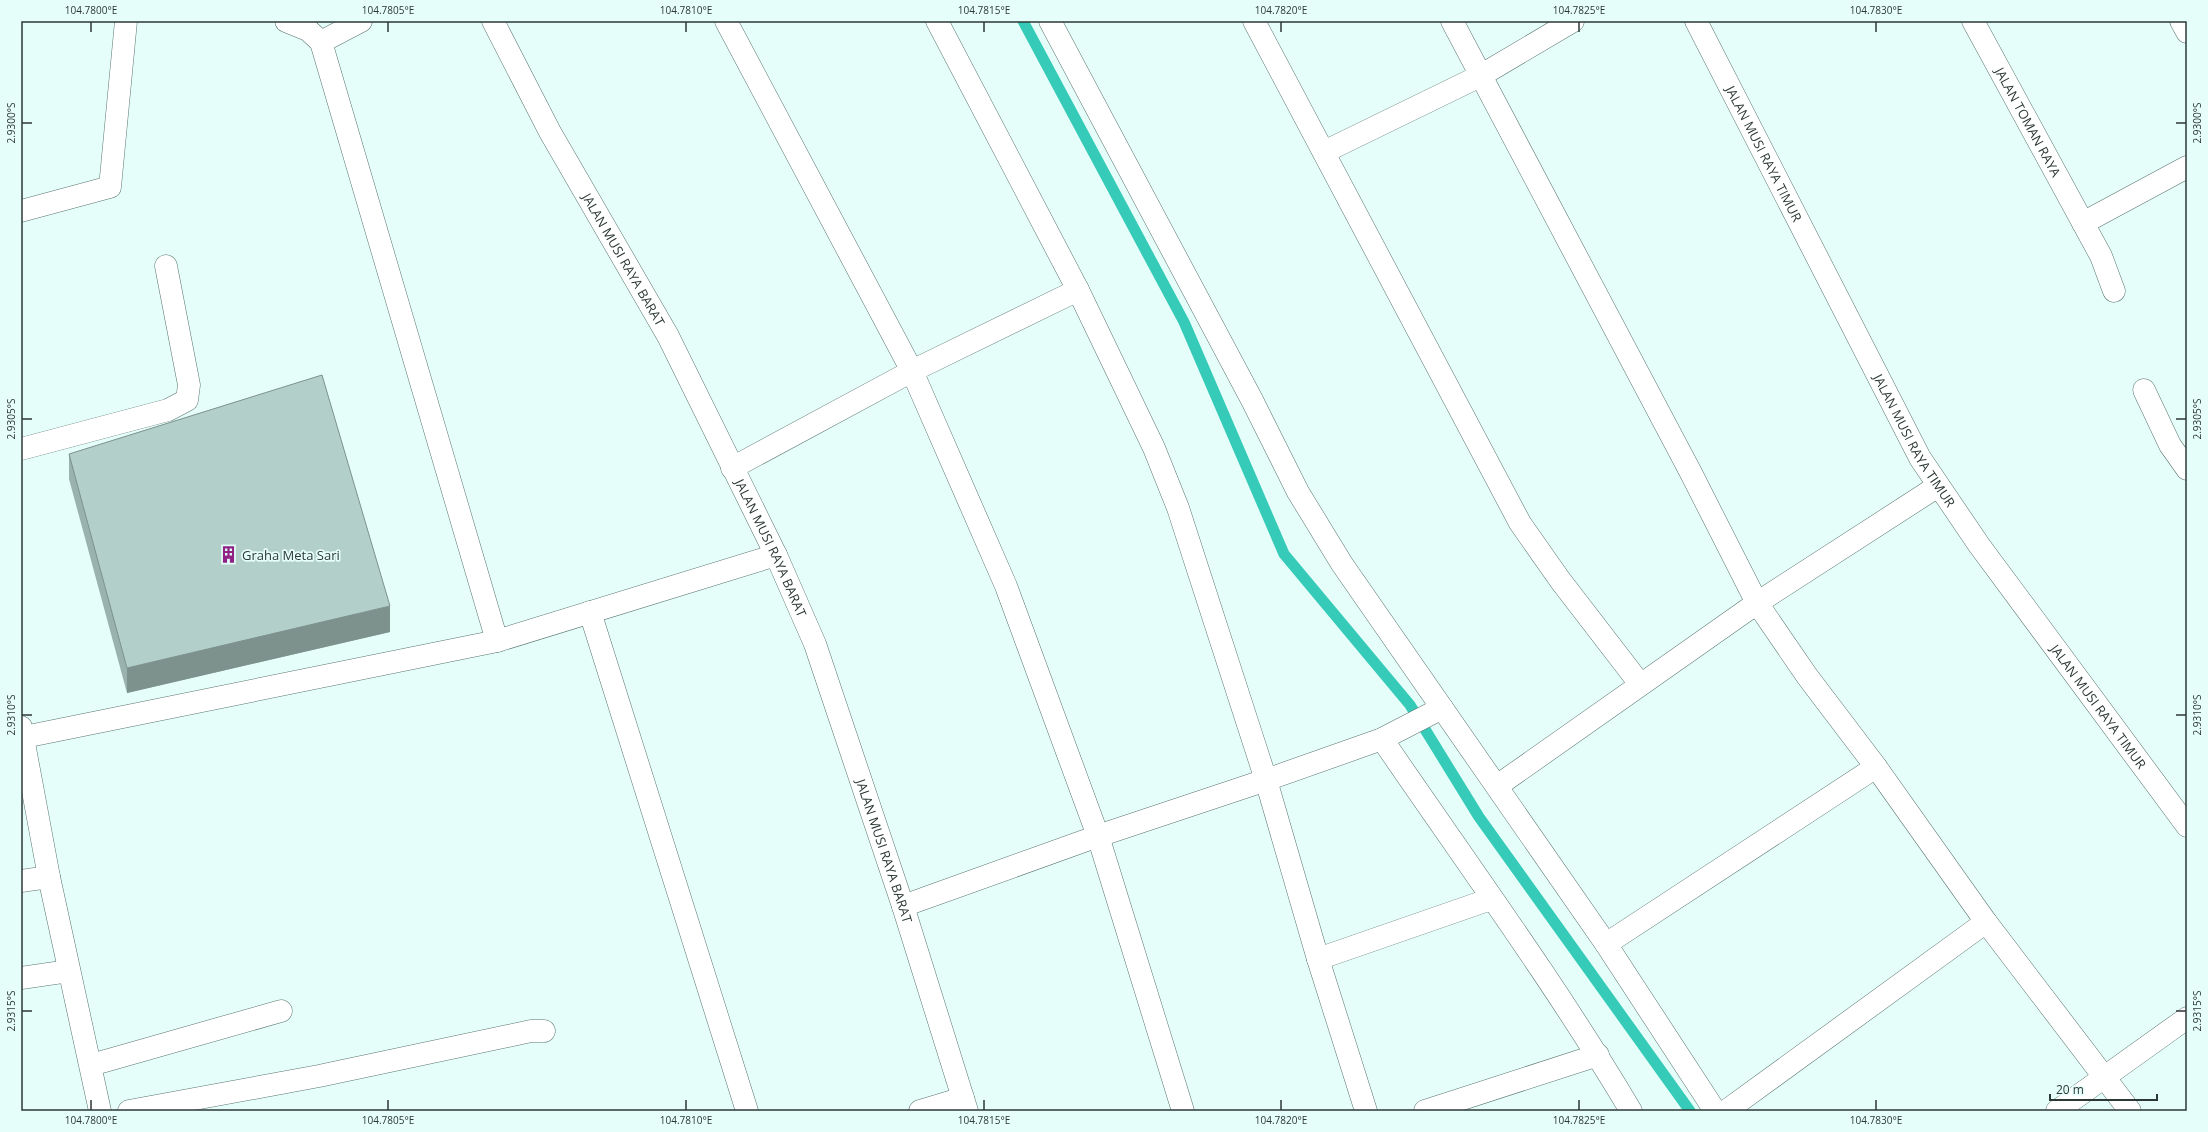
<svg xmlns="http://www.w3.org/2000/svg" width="2208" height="1132" font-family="'Open Sans',sans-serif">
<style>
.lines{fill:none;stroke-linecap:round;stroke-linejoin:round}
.stream{stroke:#36cbb8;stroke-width:11}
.street-casing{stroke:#5a7570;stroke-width:23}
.street{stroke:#fff;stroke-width:22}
.wall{fill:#99b2ae}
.shaded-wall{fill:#7d918d}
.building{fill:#b2cfca;stroke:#7d918d}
.ticks{fill:none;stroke:#2c3836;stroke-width:1.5}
.labels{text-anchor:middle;stroke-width:3.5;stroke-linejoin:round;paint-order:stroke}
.street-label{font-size:13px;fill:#2c3836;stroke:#e6fef9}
.poi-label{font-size:13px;fill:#2c3836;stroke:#e6fef9;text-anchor:start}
.neatline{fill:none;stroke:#2c3836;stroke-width:1.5}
.ticks-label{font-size:10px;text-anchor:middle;fill:#2c3836}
</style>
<rect width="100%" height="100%" fill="#e6fef9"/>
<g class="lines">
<!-- stream -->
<polyline class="stream" points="1023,21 1184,322 1284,554 1410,705 1479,817 1690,1111"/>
<defs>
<g id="street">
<polyline points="286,21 308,30 321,42 361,21"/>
<path id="s1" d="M493,21l57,111 118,204 108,219 39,89 88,262 64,205"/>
<polyline points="726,21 912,371 1006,586 1098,836 1183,1111"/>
<polyline points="937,21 1078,290 1154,448 1178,508 1266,780 1318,959 1366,1111"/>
<polyline points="1050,21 1252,400 1298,492 1342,564 1606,944 1715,1111"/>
<polyline points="1254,21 1520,523 1560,580 1640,684"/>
<polyline points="1452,21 1691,473 1757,603 1807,676 1876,767 1986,922 2130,1111"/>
<path id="s2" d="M1696,21l224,437 59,87 208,281"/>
<path id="s3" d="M1973,21l128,235 13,35"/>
<polyline points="2181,21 2187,32"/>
<polyline points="321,42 497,641"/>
<polyline points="1324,152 1480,76 1573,21"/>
<polyline points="21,211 110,187 126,21"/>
<polyline points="2083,223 2187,167"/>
<polyline points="2144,390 2170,445 2187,469"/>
<polyline points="21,449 168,410 187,400 189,385 166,266"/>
<polyline points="732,468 912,371 1078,290"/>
<polyline points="590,612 747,1111"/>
<polyline points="21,727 49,877 100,1111"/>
<polyline points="24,737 497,641 776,555"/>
<path d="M1382,739c84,123 173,244 249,372"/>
<polyline points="1497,786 1757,603 1938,486"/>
<polyline points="21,881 49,877"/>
<polyline points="903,906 1098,836 1266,780 1382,739 1442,708"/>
<polyline points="1606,944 1876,767"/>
<polyline points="1318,959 1491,899"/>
<polyline points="21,978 69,971"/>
<polyline points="91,1065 281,1011"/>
<polyline points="129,1111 319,1076 531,1031 544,1031"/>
<polyline points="920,1111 963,1098"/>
<polyline points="1425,1111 1598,1055"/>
<polyline points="1726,1111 1986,922"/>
<polyline points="2057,1111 2187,1018"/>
</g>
</defs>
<!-- street casing -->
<use href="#street" class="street-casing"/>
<!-- street -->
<use href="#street" class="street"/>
</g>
<!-- wall -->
<polygon class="wall" points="69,454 390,632 127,693 69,479"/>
<!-- shaded-wall -->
<polygon class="shaded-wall" points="390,606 390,632 127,693 127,668"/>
<!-- building -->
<polygon class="building" points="322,375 390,606 127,668 69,454"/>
<!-- ticks -->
<path class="ticks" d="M91,22v10M388,22v10M686,22v10M984,22v10M1281,22v10M1579,22v10M1876,22v10M22,123h10M2176,123h10M22,419h10M2176,419h10M22,715h10M2176,715h10M22,1011h10M2176,1011h10M91,1100v10M388,1100v10M686,1100v10M984,1100v10M1281,1100v10M1579,1100v10M1876,1100v10"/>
<!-- icons -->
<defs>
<symbol id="building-bare" viewBox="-9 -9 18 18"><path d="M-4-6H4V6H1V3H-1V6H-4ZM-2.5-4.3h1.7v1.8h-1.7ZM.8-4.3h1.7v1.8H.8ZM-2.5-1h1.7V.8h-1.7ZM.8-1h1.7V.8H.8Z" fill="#902285" stroke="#e6fef9" stroke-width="2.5" paint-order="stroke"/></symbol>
</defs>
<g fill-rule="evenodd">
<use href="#building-bare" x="216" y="542" width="25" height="25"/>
</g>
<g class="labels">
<!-- street labels -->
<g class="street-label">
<text dy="5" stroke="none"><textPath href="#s3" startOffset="115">JALAN TOMAN RAYA</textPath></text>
<text dy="5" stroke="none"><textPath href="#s2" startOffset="149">JALAN MUSI RAYA TIMUR</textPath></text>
<text dy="5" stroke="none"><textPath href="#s1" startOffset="272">JALAN MUSI RAYA BARAT</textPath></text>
<text dy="5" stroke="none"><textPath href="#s2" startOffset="473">JALAN MUSI RAYA TIMUR</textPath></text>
<text dy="5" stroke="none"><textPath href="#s1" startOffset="596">JALAN MUSI RAYA BARAT</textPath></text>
<text dy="5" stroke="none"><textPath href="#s2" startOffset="797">JALAN MUSI RAYA TIMUR</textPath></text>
<text dy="5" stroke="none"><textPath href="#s1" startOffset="920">JALAN MUSI RAYA BARAT</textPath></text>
</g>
<!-- poi labels -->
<g class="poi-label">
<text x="242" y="560">Graha Meta Sari</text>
</g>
</g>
<!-- border -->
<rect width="2208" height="1132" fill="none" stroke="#e6fef9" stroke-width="44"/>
<!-- scale -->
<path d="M2050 1094v6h107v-6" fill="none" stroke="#2c3836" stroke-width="2"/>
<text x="2056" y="1094" font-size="12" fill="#2c3836" stroke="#e6fef9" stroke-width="3" paint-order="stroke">20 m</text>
<rect x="22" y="22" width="2164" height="1088" class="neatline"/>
<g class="ticks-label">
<text x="91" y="14">104.7800°E</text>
<text x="388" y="14">104.7805°E</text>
<text x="686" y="14">104.7810°E</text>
<text x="984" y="14">104.7815°E</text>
<text x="1281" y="14">104.7820°E</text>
<text x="1579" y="14">104.7825°E</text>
<text x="1876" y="14">104.7830°E</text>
<text transform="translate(11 123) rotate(-90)" y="4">2.9300°S</text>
<text transform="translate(2197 123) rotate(-90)" y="4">2.9300°S</text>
<text transform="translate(11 419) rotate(-90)" y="4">2.9305°S</text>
<text transform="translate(2197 419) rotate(-90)" y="4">2.9305°S</text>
<text transform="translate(11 715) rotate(-90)" y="4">2.9310°S</text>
<text transform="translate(2197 715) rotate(-90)" y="4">2.9310°S</text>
<text transform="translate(11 1011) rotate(-90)" y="4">2.9315°S</text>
<text transform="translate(2197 1011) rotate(-90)" y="4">2.9315°S</text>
<text x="91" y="1124">104.7800°E</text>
<text x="388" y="1124">104.7805°E</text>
<text x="686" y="1124">104.7810°E</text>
<text x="984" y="1124">104.7815°E</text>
<text x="1281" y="1124">104.7820°E</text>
<text x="1579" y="1124">104.7825°E</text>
<text x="1876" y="1124">104.7830°E</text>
</g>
</svg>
